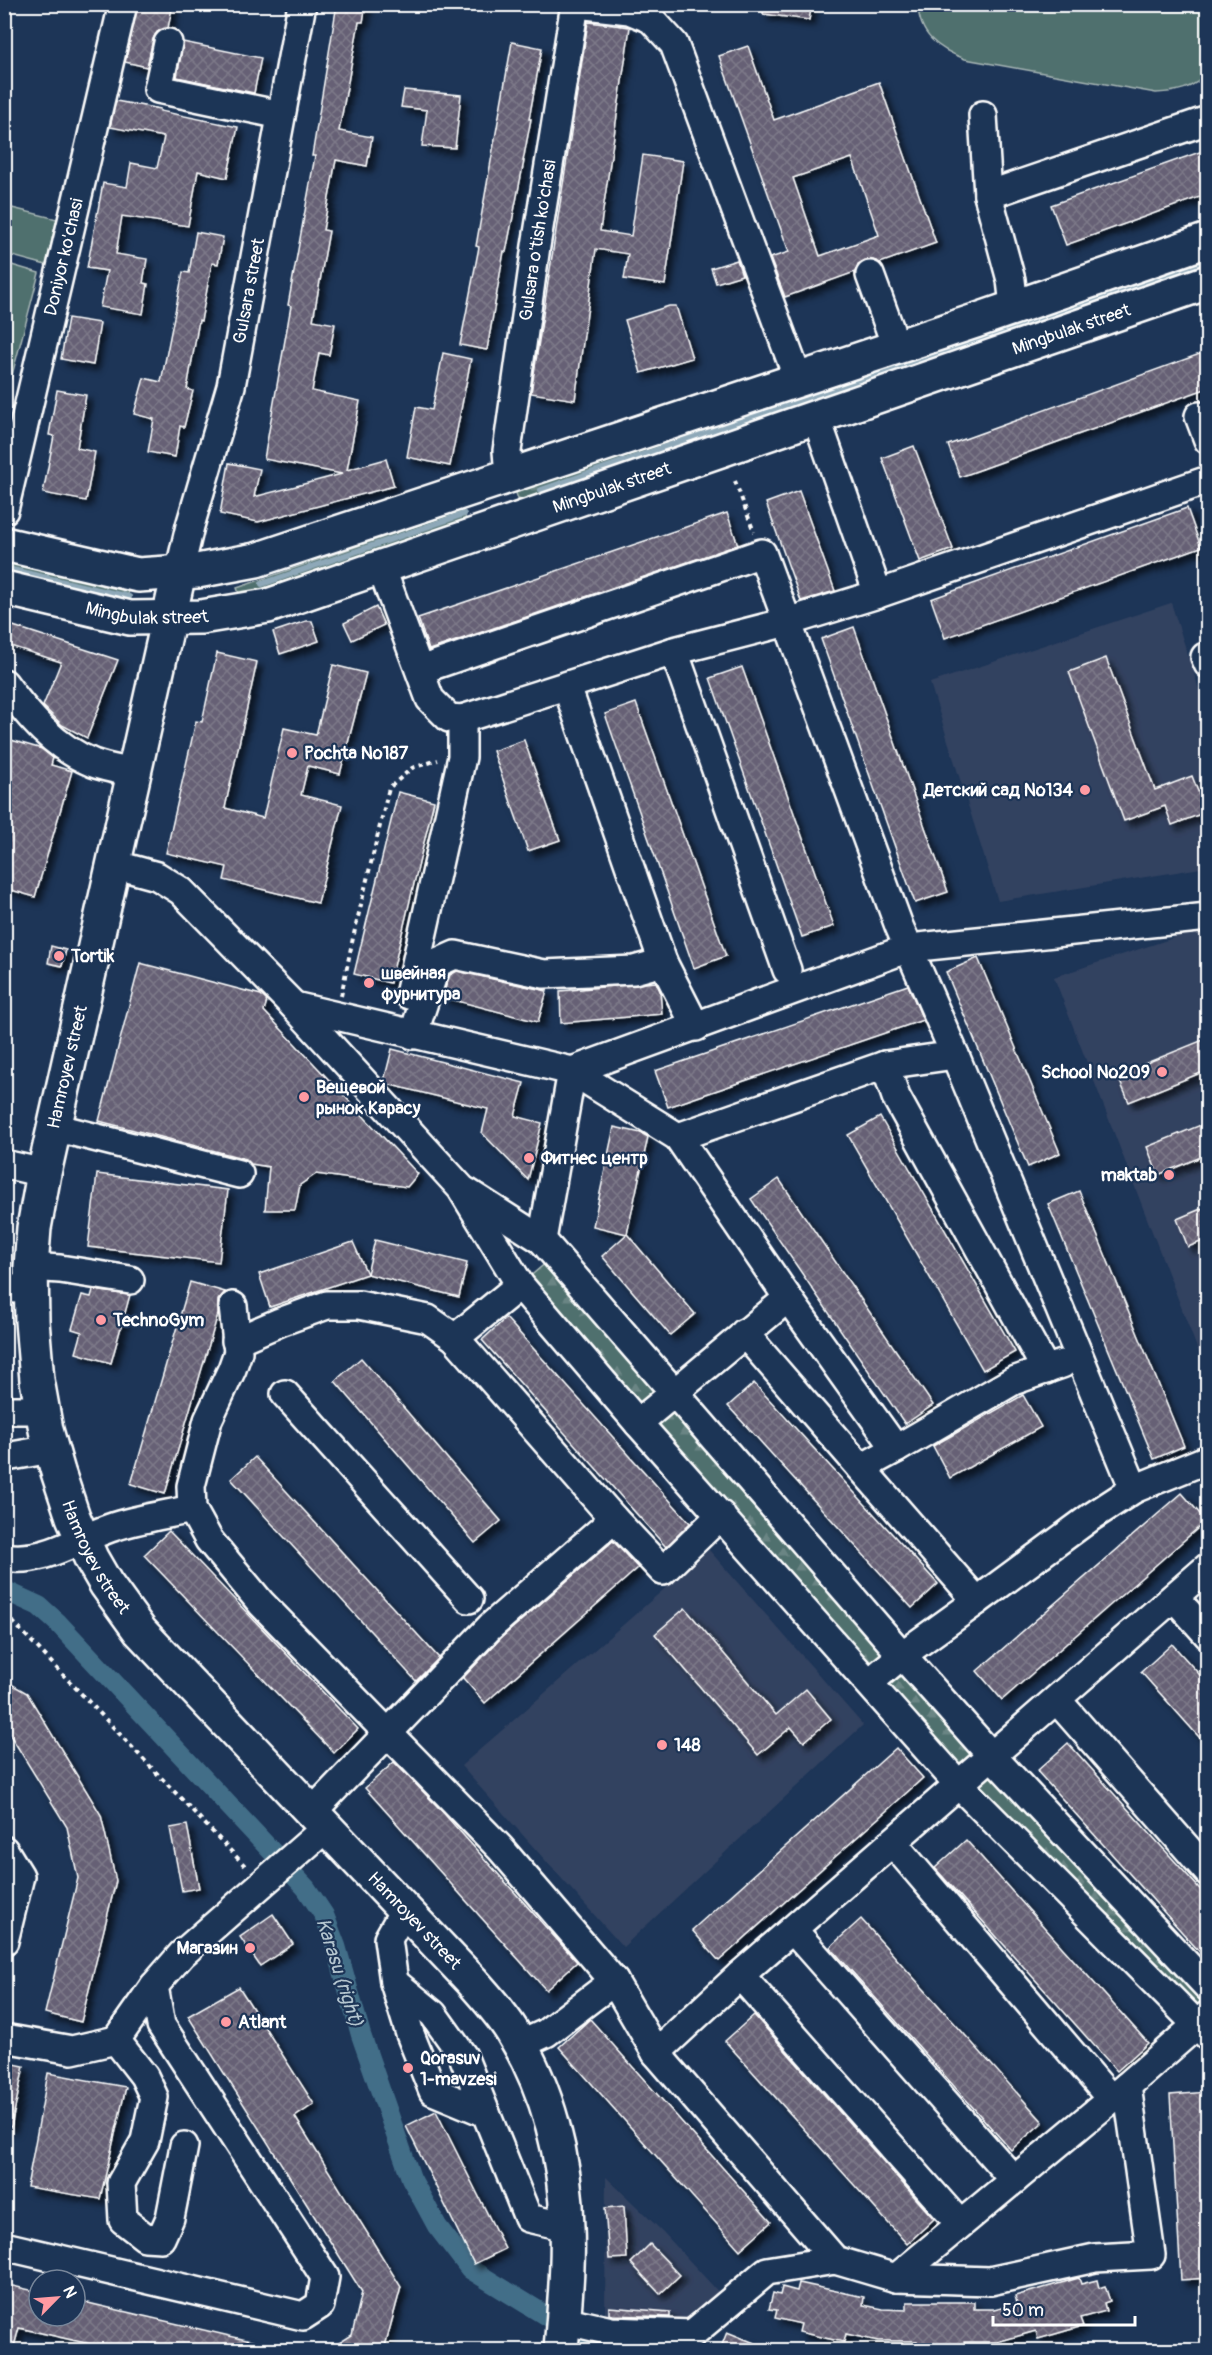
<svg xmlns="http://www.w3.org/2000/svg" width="1212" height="2355" font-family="Pangolin,sans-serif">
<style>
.built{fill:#334260}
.grass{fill:#506f6e;stroke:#a8b7b6;stroke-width:1.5}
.forest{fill:url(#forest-firs);stroke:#a8b7b6;stroke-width:1.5}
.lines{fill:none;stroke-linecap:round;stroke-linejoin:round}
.stream{stroke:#8ea8b8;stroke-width:6}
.canal{stroke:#436e88;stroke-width:20}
.building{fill:url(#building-cross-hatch);stroke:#fff;stroke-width:1.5;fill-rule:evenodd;filter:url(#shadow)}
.minor-casing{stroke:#fff;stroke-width:32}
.major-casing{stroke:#fff;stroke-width:38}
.path{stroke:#fff;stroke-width:4;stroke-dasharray:4.5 4.5;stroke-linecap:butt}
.minor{stroke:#1d3557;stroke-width:27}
.major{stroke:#1d3557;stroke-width:33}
.poi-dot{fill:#ff9aa2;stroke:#1d3557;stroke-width:2}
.labels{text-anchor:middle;stroke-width:4.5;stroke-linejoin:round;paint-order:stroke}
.street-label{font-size:18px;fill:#fff;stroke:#1d3557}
.poi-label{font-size:18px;font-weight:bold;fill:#fff;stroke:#1d3557;text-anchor:start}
.water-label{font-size:20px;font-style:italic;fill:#b4c5cf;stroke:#1d3557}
</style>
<defs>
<pattern id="forest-firs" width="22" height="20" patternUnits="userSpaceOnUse" patternTransform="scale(1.5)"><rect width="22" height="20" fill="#506f6e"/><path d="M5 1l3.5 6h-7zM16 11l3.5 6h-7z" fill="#6a8584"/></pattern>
<pattern id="building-cross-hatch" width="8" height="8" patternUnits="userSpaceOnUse" patternTransform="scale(1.5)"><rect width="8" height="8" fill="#666174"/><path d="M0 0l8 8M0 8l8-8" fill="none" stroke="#7d7989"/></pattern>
<filter id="shadow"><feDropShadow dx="5.5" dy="5.5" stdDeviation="3" flood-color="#0009"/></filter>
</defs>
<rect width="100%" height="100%" fill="#1d3557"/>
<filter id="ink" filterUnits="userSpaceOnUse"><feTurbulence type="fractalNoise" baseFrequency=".0167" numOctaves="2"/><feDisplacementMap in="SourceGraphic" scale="12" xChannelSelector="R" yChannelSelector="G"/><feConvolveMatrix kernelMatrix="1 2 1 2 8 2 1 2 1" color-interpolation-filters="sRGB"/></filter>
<g filter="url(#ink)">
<!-- built -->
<g class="built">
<polygon points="1171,603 1207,714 1207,867 998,901 930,683"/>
<polygon points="1207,927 1207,1374 1054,977"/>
<polygon points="709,1550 863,1725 623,1947 461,1766"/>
<polygon points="606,2177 663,2232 724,2298 691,2322 605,2326"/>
</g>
<!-- grass -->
<g class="grass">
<path d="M918,5h289v68c-14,16 -30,19 -51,20l-191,-34c-27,-10 -46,-24 -47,-54z"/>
<polygon points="4,206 57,219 46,265 5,254"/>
<polygon points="5,263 39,273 11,379 5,378"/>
<polygon points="462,510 467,521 240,596 237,588"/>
</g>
<!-- forest -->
<g class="forest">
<polygon points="1207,255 1207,266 519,502 515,490"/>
<polygon points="5,561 129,590 126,603 5,574"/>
<polygon points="555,1255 1207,1987 1207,2036 959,1785 520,1285"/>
</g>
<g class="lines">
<!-- stream -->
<g class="stream">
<polyline points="541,490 1208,260"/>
<polyline points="4,568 129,597"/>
<polyline points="262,584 464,514"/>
</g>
<!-- canal -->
<polyline class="canal" points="4,1590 39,1606 58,1623 306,1888 324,1915 336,1946 361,2035 411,2178 437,2226 470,2269 602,2350"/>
</g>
<!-- building -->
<g class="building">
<polygon points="138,4 173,4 168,28 157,32 153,39 147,67 125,62"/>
<polygon points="337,4 366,4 363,22 359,22 339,131 372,137 367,166 336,160 323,230 329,231 313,320 335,324 329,355 319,353 312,391 360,401 347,470 386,459 394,486 258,522 220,514 229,463 260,469 254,497 342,474 264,459 291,306 288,305 315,156 312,156"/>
<polygon points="764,4 812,4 809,20 763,14"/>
<polygon points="588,22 630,27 600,231 631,236 643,155 683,161 665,285 624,279 628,254 596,249 575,400 531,393"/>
<polygon points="183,42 261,58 254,93 177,77"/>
<polygon points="512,42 542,48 529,119 531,119 523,161 524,161 506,252 504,251 487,350 460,345 479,247 476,246"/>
<path d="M748,46l26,74 105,-38 57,161 -56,20 -7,-3h-8l-7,4 -3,8 -70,25 -15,-39 19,-6 -70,-196zM852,158l27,77 -59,21 -27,-78z"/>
<polygon points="404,90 461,95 455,148 422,146 427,110 401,107"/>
<polygon points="116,101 160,109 160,111 238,127 227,178 198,171 188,226 122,216 116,254 147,259 143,283 148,284 143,314 100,307 107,271 87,268 103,183 127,187 131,163 157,168 164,137 110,127"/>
<polygon points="1208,149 1208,194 1066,245 1051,205"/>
<polygon points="196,232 223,237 218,264 212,263 201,321 199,320 187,389 193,391 184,427 180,426 175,457 148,452 154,419 134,414 144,378 161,382 183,272 189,273"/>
<polygon points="737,260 742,275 716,283 711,268"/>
<polygon points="669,306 676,306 692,358 641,373 625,320"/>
<polygon points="68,318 100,323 93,365 61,359"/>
<polygon points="1208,351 1208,388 960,477 948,445"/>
<polygon points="443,353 471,359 450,466 407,457 416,407 432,410"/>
<polygon points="57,390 86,395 77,448 95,452 86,501 43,493 54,436 49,435"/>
<polygon points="914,446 953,549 920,561 882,458"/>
<polygon points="799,491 835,591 801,601 766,503"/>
<polygon points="1187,508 1201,547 945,638 931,599"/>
<polygon points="727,513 738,545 429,650 418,618"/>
<polygon points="376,607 384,625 352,640 344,623"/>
<polygon points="306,621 312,621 319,641 280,654 273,632"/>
<polygon points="4,623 118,660 87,738 62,725 43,706 61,662 4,644"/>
<polygon points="854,627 948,892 915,903 821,639"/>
<polygon points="217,653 257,662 225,808 263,818 284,728 316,735 333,665 366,673 340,774 308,766 301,795 342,805 318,903 224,880 227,867 166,853 196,721 202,722"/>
<polygon points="1106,658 1155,790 1192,776 1206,812 1172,825 1165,806 1124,821 1069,672"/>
<polygon points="742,667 834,926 802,937 710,678"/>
<polygon points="636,703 726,956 694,968 605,714"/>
<polygon points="4,738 42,749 53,758 51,765 72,771 35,897 4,888"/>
<polygon points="524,740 560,840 528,851 493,751"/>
<polygon points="398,792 434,801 390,983 354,974"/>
<polygon points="51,946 66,950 62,966 48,963"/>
<polygon points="978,958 1060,1153 1028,1167 946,972"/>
<polygon points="140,963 261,995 267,1001 264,1011 418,1174 407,1187 316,1174 300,1185 295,1210 265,1210 269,1167 251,1164 246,1159 99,1121"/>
<polygon points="457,971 547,991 538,1022 442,997 450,975"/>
<polygon points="656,982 660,991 662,1014 561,1023 560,991"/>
<polygon points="908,985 923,1020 668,1107 655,1071"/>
<polygon points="1208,1038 1208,1070 1129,1102 1117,1075"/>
<polygon points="392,1049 524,1083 515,1116 542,1123 528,1180 482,1133 488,1109 387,1084 384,1081"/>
<polygon points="880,1117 1015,1352 983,1370 848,1135"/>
<polygon points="1208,1122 1208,1154 1158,1175 1147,1147"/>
<polygon points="614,1127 641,1133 648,1137 627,1234 593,1226"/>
<polygon points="97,1174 228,1190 219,1262 88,1247"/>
<polygon points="779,1179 933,1405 905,1424 751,1199"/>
<polygon points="1079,1191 1184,1446 1154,1459 1048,1204"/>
<polygon points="1208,1206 1208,1239 1188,1247 1177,1219"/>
<polygon points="627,1234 695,1314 670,1335 602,1256"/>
<polygon points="375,1240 467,1263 459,1297 367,1274"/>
<polygon points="353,1242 367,1274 270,1307 259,1274"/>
<polygon points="190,1282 225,1292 218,1300 218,1314 165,1494 131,1484"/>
<polygon points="93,1290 130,1295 111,1363 76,1353 82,1332 72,1329 82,1295 91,1297"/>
<polygon points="506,1318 690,1523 666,1547 482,1340"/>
<polygon points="361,1358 501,1521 475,1543 335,1381"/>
<polygon points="754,1383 938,1584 912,1608 728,1406"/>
<polygon points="1023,1395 1041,1427 950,1478 933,1446"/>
<polygon points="255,1457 439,1658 416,1681 231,1479"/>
<polygon points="1182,1493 1206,1521 1002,1700 977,1671"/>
<polygon points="169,1531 358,1729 334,1753 144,1555"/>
<polygon points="613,1541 638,1568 485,1703 463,1678 501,1638"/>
<polygon points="685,1608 776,1715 806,1689 831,1719 804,1742 791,1727 758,1755 655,1634"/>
<polygon points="1172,1644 1208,1684 1208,1747 1141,1672"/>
<polygon points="4,1680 27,1693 101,1815 116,1881 81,2022 45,2013 78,1878 67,1827 4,1725"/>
<polygon points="1068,1743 1208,1898 1208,1961 1037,1771"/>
<polygon points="896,1748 923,1778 719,1961 692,1930"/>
<polygon points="394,1762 438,1807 577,1962 546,1990 365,1788"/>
<polygon points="187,1825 199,1888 182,1891 170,1828"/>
<polygon points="966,1840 1148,2043 1117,2071 935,1868"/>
<polygon points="273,1914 293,1944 260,1966 240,1937"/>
<polygon points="861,1919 1043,2122 1011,2150 830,1947"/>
<polygon points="239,1987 314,2104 295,2117 401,2287 384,2350 328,2350 352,2335 362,2292 188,2016"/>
<polygon points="754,2015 934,2219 907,2244 725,2041"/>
<polygon points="590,2019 771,2222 740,2250 559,2047"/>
<polygon points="4,2062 24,2066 11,2127 4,2126"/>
<polygon points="48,2073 126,2087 100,2199 27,2187"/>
<polygon points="1208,2092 1208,2278 1181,2280 1170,2095"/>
<polygon points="436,2111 505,2249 474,2264 406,2126"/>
<polygon points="624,2206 627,2258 609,2259 605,2208"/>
<polygon points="650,2244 680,2275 660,2294 631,2263"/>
<polygon points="1079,2278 1081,2284 1097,2280 1099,2288 1105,2286 1110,2301 1104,2303 1106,2311 1080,2318 1083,2326 1038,2339 1036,2331 997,2342 964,2342 964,2350 917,2350 917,2341 878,2341 846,2334 844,2342 825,2338 799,2332 801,2324 775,2318 777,2310 769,2309 773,2293 780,2295 782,2287 797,2291 799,2283 864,2297 863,2305 883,2309 907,2310 907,2302 974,2302 974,2309 994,2309 1017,2303 1015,2296"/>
<polygon points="4,2284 39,2292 39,2316 75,2316 75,2300 264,2344 263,2350 116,2350 19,2328 13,2350 4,2350"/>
<polygon points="609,2307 670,2312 670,2317 613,2315 609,2314"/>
<polygon points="727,2332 772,2350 720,2350"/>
</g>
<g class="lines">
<defs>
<g id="minor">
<polyline points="577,4 629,10 651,19 674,44 798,379"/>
<polyline points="168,43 158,89 281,115"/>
<polyline points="983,115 988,195"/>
<polyline points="870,275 896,346"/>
<polyline points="1014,306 1011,280 988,195 1208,120"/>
<polyline points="1199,416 1208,440"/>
<path id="s1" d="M509,476l-2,-25 29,-205 39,-242"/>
<path id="s2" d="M4,510l119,-506"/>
<polyline points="381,567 430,699 449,718 462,719 674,651 787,622 878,594 816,417"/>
<path id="s3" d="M179,573l11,-47 41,-140 71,-382"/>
<polyline points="878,594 1208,480"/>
<polyline points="674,651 787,970"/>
<polyline points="1208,656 1205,657 1208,664"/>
<polyline points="420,670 762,553 899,926 955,1055 885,1065 678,1137"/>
<path d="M4,683c25,34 50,64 89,80 13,5 28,7 41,10"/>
<polyline points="567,687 663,962"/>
<polyline points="113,864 157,876 181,891 294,1006 461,1188 520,1285 638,1423 959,1785 1208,2036"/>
<polyline points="409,995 462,757 462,719"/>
<polyline points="294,1006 572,1071 678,1137 788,1298 638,1423"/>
<polyline points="413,1035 437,963 455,955 544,974 634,970 663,962 696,1027"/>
<polyline points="955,1055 1134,1489"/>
<polyline points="885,1065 896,1097 1046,1370"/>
<polyline points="54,1127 239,1174"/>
<polyline points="4,1164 44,1173"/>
<polyline points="467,1192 542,1240 902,1655 991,1755 1208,1987"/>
<polyline points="542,1240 572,1071 909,948 1208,917"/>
<polyline points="31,1267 60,1269 130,1280"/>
<polyline points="4,1288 31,1290"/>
<polyline points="788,1298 896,1449 861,1468 977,1601 902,1655 870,1682"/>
<polyline points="233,1306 238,1352 232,1369 208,1420 191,1486 192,1509 209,1540 261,1603 500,1848 614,1981"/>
<polyline points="744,1333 861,1468"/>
<polyline points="455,1338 520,1285"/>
<polyline points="236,1341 280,1322 327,1305 359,1305 428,1319 455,1338 614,1519 663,1571 721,1515"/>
<polyline points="285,1394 469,1599"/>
<polyline points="4,1410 42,1410"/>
<polyline points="896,1449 1013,1381 1062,1364"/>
<polyline points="4,1454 12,1456 51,1449"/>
<path d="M4,1557c39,7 71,-17 106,-29 26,-9 55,-13 82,-19"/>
<polyline points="1174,1597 1208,1635"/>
<polyline points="977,1601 1091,1517 1134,1489 1208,1459"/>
<polyline points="1057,1700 1208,1872"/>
<polyline points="312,1812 490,1627 614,1519"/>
<polyline points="893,1843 1111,2099"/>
<polyline points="4,1850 20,1876 4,1941"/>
<polyline points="405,1909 388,1939 394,1982 410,2034 433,2091 486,2113"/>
<polyline points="793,1930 1014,2180"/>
<polyline points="740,1975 960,2224"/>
<polyline points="394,1982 433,2014 463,2056 528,2218 567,2227"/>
<polyline points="4,2038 72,2050 116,2040 154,1986"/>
<polyline points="116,2040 144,2076 154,2097 145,2141 121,2183 123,2220 145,2237 161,2238 170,2218 184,2146"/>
<polyline points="520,2045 546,2033 614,1981 656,2053 740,1975 1208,1567"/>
<polyline points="656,2053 835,2260"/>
<polyline points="4,2246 303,2316 320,2305 325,2277 161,2025 154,1986 182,1954 327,1827"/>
<polyline points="896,2278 990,2281 1095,2258 1151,2255 1127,2086"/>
<polyline points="563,2320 611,2331 692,2334 767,2271 835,2260 896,2278 1127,2086 1208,2015"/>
</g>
<g id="major">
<polyline points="4,544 138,575 197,571 256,560 975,321 1208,240"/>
<path id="s4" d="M179,573l-135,600 -10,55 -3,39 1,54 5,59 9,50 12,42 15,45 18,41 15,26 34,47 332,350c14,16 29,32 40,50 36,58 54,128 55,196 2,41 -3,83 -6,123"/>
<path id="s5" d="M4,588l126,30 71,-1 67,-11 940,-324"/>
</g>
</defs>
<!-- minor casing -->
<use href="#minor" class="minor-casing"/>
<!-- major casing -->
<use href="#major" class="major-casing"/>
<!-- path -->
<g class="path">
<polyline points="735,481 754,532"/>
<polyline points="341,996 353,938 389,788 412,768 438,760"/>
<polyline points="4,1618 13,1622 248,1869"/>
</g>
<!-- minor -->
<use href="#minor" class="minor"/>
<!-- major -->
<use href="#major" class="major"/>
</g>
</g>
<!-- markers -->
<g class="poi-dot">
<circle cx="292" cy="753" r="6"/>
<circle cx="1085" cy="790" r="6"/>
<circle cx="59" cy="956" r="6"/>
<circle cx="369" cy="983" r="6"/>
<circle cx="1162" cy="1072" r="6"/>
<circle cx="304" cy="1097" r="6"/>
<circle cx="529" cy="1158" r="6"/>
<circle cx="1169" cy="1175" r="6"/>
<circle cx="101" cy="1320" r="6"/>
<circle cx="662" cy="1745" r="6"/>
<circle cx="250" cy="1948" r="6"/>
<circle cx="226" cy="2022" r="6"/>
<circle cx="408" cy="2068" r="6"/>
</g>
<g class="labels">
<!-- street labels -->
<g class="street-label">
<text dy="6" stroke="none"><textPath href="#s1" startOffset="238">Gulsara o'tish ko'chasi</textPath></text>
<text dy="6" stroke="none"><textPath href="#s2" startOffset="260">Doniyor ko'chasi</textPath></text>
<text dy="6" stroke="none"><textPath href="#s3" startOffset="291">Gulsara street</textPath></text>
<text dy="6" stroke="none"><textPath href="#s5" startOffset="1118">Mingbulak street</textPath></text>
<text dy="6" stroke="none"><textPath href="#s5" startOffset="632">Mingbulak street</textPath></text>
<text dy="6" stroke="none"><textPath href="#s5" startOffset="146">Mingbulak street</textPath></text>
<text transform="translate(67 1067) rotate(-77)" y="6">Hamroyev street</text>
<text dy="6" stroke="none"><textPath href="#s4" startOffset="1011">Hamroyev street</textPath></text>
<text dy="6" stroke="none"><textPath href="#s4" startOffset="1497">Hamroyev street</textPath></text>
</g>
<!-- poi labels -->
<g class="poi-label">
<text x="304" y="759">Pochta №187</text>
<text x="1073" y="796" text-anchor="end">Детский сад №134</text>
<text x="71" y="962">Tortik</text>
<text x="381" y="979">швейная<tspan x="381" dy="21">фурнитура</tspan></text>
<text x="1150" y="1078" text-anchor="end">School №209</text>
<text x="316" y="1093">Вещевой<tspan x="316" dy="21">рынок Карасу</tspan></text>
<text x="541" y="1164">Фитнес центр</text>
<text x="1157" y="1181" text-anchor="end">maktab</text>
<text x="113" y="1326">TechnoGym</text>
<text x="674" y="1751">148</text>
<text x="238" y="1954" text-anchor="end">Магазин</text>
<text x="238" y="2028">Atlant</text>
<text x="420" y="2064">Qorasuv<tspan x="420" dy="21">1-mavzesi</tspan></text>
</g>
<!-- water labels -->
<g class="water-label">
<text transform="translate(340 1972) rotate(72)" y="7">Karasu (right)</text>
</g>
</g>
<!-- margin -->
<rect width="1212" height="2355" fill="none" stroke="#1d3557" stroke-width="24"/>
<rect x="12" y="12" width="1188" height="2331" fill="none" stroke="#fff" stroke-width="2" filter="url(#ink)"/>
<!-- north arrow -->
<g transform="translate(57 2298) rotate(65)"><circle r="28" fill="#1d3557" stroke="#77869a" stroke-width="1.5"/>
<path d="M0-4.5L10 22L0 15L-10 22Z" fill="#ff9aa2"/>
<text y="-9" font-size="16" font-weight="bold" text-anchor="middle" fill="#ffffff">N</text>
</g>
<!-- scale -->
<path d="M993 2316v9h142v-9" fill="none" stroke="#ffffff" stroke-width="3"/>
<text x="1002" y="2316" font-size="18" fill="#ffffff" stroke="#1d3557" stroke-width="4.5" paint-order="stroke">50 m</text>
</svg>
